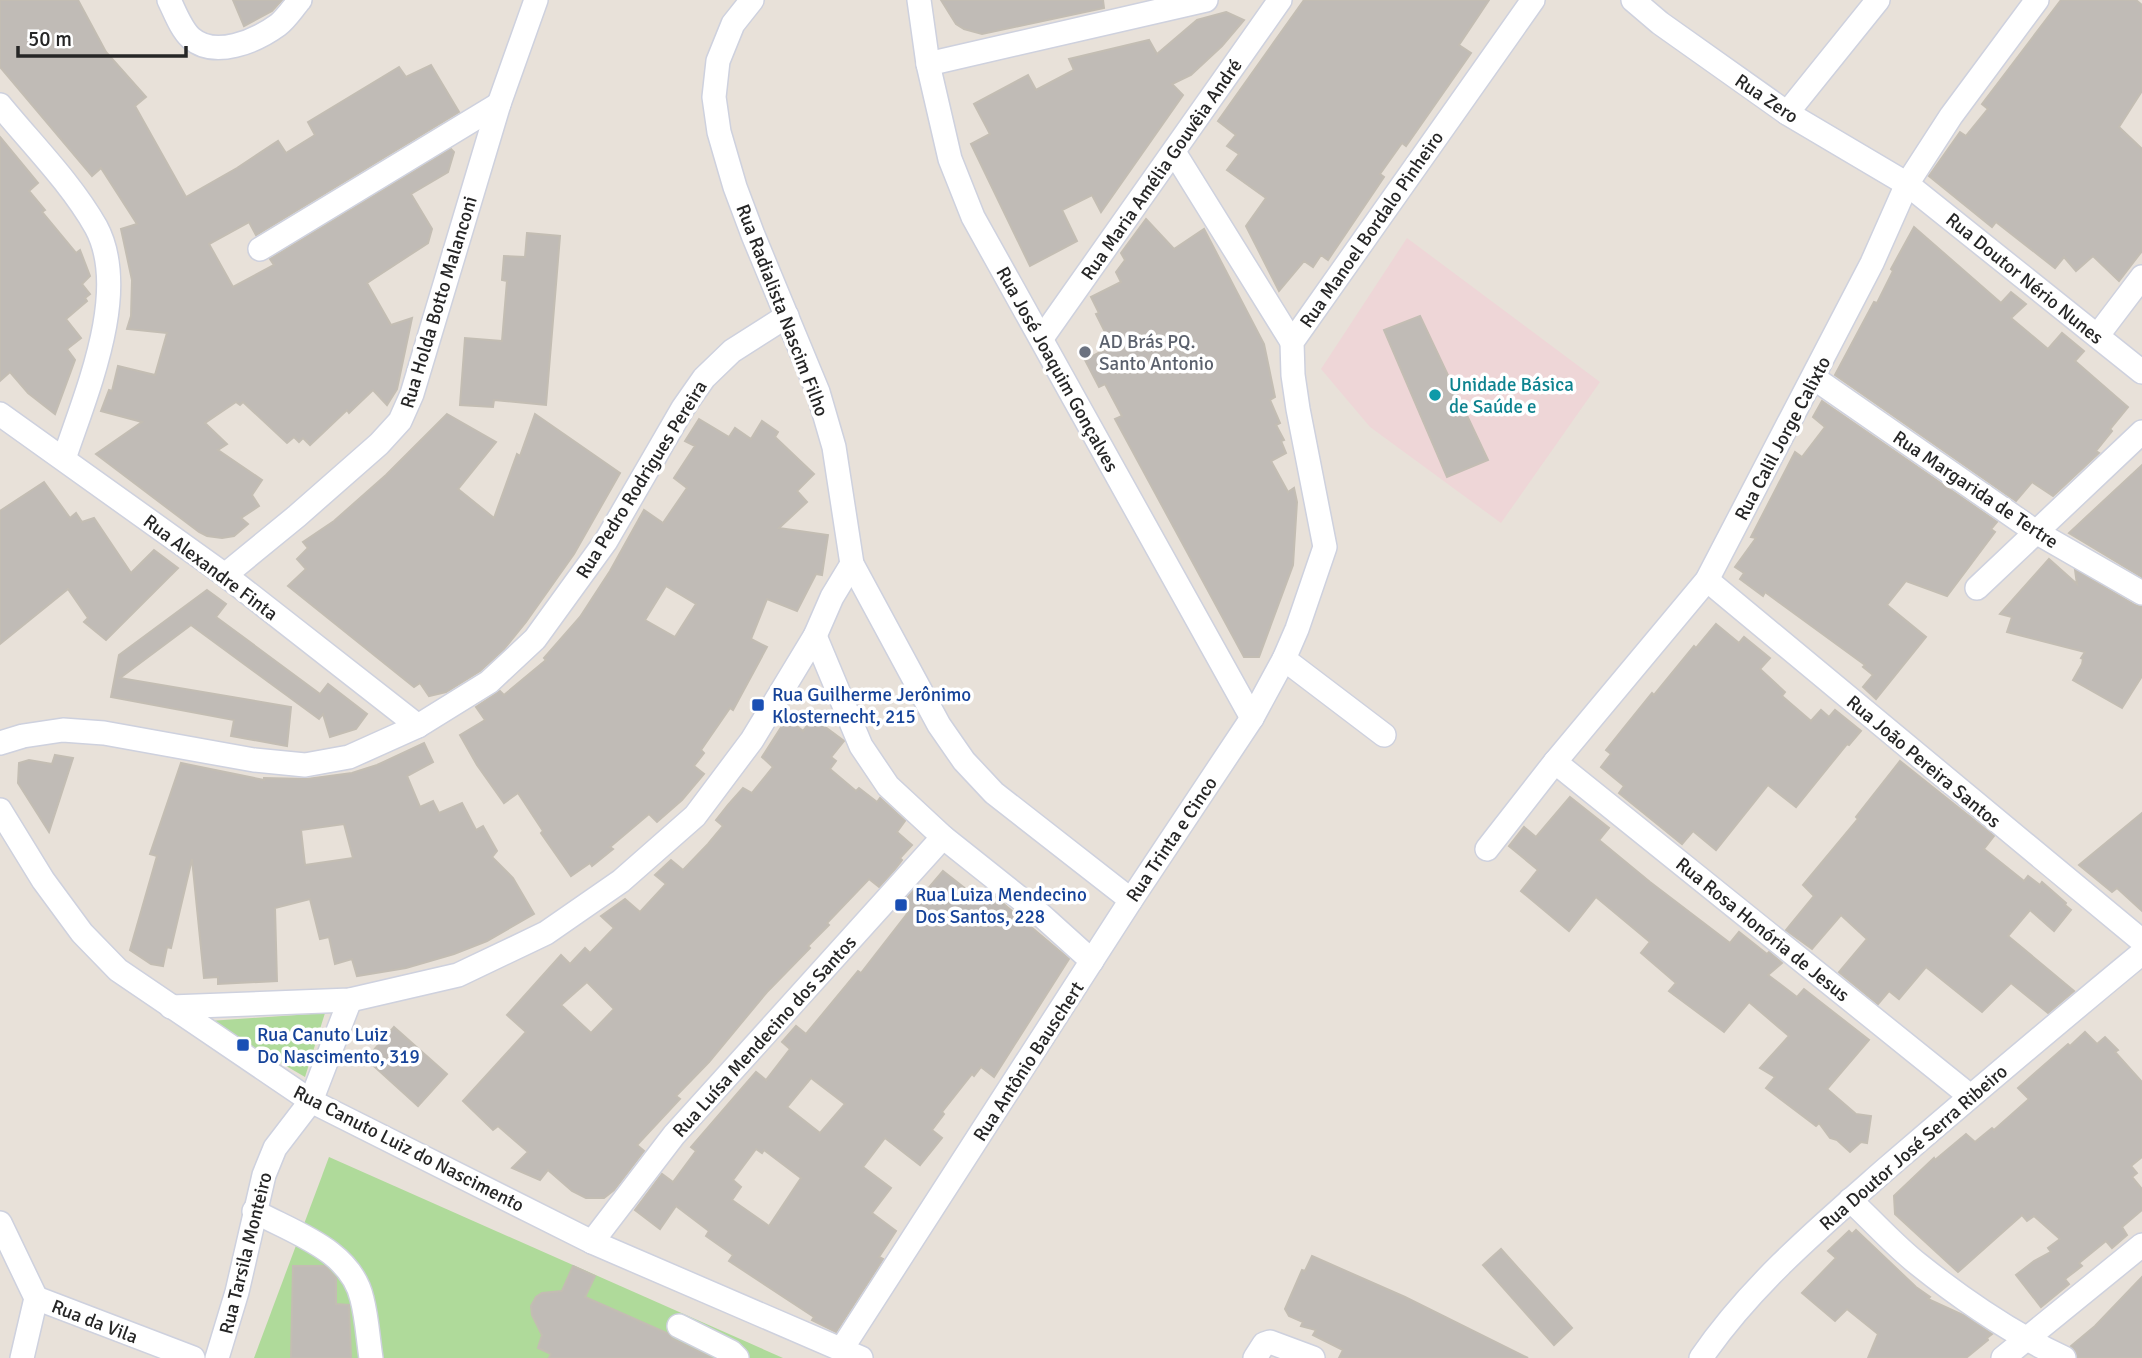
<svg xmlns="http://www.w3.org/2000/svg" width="2142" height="1358" font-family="Signika,sans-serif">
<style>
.medical{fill:#eed6d7}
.green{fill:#afda9a}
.building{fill:#c0bbb6;stroke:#c3bdb3;stroke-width:2;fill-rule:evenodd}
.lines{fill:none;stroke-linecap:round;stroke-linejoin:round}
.street-casing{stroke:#ced1de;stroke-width:26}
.street{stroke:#fff;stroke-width:23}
.worship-dot{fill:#6b7280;stroke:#fff;stroke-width:2.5}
.culture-dot{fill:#0f9aa8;stroke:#fff;stroke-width:2.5}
.transit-dot{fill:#1a4fb4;stroke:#fff;stroke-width:2.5}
.labels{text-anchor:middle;stroke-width:7;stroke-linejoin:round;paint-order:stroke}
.street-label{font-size:19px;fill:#262626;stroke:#fff}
.worship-label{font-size:19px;fill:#5b616d;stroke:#fff;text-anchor:start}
.culture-label{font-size:19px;fill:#0d838f;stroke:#fff;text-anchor:start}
.transit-label{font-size:19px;fill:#164399;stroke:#fff;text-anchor:start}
</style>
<rect width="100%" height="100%" fill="#e8e1d9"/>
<!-- medical -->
<polygon class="medical" points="1407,238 1600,382 1501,523 1370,427 1321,369"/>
<!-- green -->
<g class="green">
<polygon points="325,1013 305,1077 209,1021"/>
<polygon points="329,1157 783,1358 254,1358"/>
</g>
<!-- building -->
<g class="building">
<polygon points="0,0 78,0 106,52 146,97 135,106 186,197 237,168 278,141 286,153 315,135 308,122 399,67 406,77 431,65 459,112 256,235 249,222 209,244 233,287 274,265 270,259 451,149 454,152 448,172 411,194 432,229 428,243 367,283 391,325 412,318 397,389 387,405 373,390 349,413 347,410 310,445 303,438 299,442 294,437 287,443 243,402 240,405 236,402 205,423 227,444 218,450 262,480 252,495 259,506 241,518 248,524 234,536 222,538 207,536 199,532 96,454 142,422 101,411 109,390 112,391 118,366 155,375 167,333 127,329 131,316 132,280 121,229 137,224 101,168 92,176 0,67"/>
<polygon points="233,0 282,0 272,11 244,26"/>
<polygon points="941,0 1103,0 1104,8 982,34 964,29 956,24"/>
<polygon points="1304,0 1489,0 1459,45 1471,53 1406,146 1402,143 1380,174 1384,177 1328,260 1321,255 1313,267 1304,261 1279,291 1246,226 1266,198 1227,170 1239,154 1227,146 1236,135 1218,121"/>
<polygon points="2061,0 2136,0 2142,5 2142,91 2119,127 2142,149 2142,251 2119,281 2093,256 2076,271 2064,257 2055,268 1996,222 1992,227 1929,176 1960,132 1966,136 1988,109 1982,104"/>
<polygon points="1226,12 1244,20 1222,46 1191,75 1172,84 1183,95 1101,212 1092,195 1062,210 1077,241 1030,266 971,144 990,134 974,104 1028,75 1036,90 1074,70 1069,59 1149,40 1157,54 1197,20"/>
<polygon points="0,137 38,183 29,191 45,210 42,212 76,253 80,250 90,276 82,284 90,294 85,298 87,301 66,319 81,338 67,349 75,360 55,414 28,393 10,372 0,381"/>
<polygon points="1146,219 1174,249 1204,229 1264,344 1275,397 1270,400 1280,423 1276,425 1284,440 1281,441 1286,453 1271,461 1288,492 1294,488 1297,502 1293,565 1259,657 1244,657 1115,419 1122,416 1105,384 1099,387 1085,360 1112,346 1096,314 1099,313 1091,297 1121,282 1116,272 1125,260 1121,253"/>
<polygon points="1914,227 2001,303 2011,292 2026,304 2011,318 2048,349 2062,333 2084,351 2075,361 2128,407 2110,429 2112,431 2096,451 2099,453 2053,496 2032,482 2016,501 1835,375 1874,302 1877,303 1893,271 1891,269"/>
<polygon points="527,233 560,236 546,405 494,400 493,407 460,405 465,338 502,341 507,281 502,280 504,256 525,257"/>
<polygon points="1420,316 1488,460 1447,477 1384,330"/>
<polygon points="1822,401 1997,522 1991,529 1995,532 1947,596 1906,581 1887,605 1926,637 1876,699 1863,687 1873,675 1863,667 1865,665 1765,592 1763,596 1740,579 1744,573 1735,567 1756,538 1751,537 1795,452 1802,457 1825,427 1813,417"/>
<polygon points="447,414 496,442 458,489 494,518 517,454 520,456 535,414 620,473 574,554 526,622 504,649 480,671 446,692 429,696 420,683 414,687 288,586 306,569 297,559 308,548 303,542 334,521 386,475"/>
<path d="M699,419l30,18 6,-9 16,11 11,-18 16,11 -3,5 39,37 -17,17 10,11 -28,26 49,7 -6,40 -6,-1 -19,37 -30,-12 -16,40 16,8 -34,63 -3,-2 -29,42 3,3 -10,13 10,8 -22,26 -25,22 -8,-8 -39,33 3,2 -21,17 -2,-3 -19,13 -30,-43 2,-2 -25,-38 -14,10 -27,-38 -17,-30 25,-15 -9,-13 24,-16 4,4 42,-35 -2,-2 36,-41 30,-46 34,-61 19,13 24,-35 -13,-10 21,-32 -10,-5zM666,586l30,18 -21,33 -30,-17z"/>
<polygon points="2142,465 2142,577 2069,533"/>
<polygon points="44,482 70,518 76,513 82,522 94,518 131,573 154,550 178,568 106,640 84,622 88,618 68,589 0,644 0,511"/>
<polygon points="2049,559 2077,584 2075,570 2135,605 2142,607 2142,676 2122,708 2073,680 2082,664 2083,659 2081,658 2085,652 2007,632 2012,617 2000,614"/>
<polygon points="207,590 226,604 216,617 320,694 328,684 367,714 356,729 330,737 323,714 319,719 191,625 120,678 291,707 287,746 231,736 234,720 111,697 119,655"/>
<polygon points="1716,624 1739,643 1744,637 1770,658 1760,669 1785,692 1782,696 1811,721 1821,710 1829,717 1835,710 1861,731 1849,745 1847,744 1796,807 1768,785 1716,850 1693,831 1682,844 1619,793 1624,786 1601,767 1611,754 1606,750 1622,730 1652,693 1654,695 1694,646 1696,648"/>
<path d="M787,718l16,13 10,-13 31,23 -13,16 5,4 -6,8 26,22 3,-3 18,14 3,-4 25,23 -8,11 15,13 -12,13 2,2 -7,9 -16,18 -10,-8 -42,44 2,2 -21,21 2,2 -43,44 -58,70 -33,34 4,3 -43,46 7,6 -30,39 -10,8h-18l-14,-7 -24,-21 -8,10 -28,-12 16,-16 -30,-26 -5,4 -30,-29 63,-69 -19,-17 54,-60 9,9 15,-16 5,5 24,-25 -13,-12 24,-17 15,13 26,-28 -11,-9 16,-15 12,10 25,-26 15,-18 -7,-6 12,-15 15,-17 9,5 21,-26 -11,-10zM587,982l27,27 -23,24 -30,-28z"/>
<path d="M424,743l9,19 -26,14 13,31 13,-6 6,12 23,-10 14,27 7,-4 14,25 -5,6 21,21 21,36 -47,27 -33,13 -48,14 -49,8 -5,-17 -17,5 -6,-27 -9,2 -10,-40 -35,9 2,73 -59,3v-7l-14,1 -12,-119 -21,89 -4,-1 -4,19 -12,-2 -21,-14 27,-94 -7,-2 31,-91 83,17v-2l43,1 45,-6 25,-8zM344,824l9,34 -48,7 -4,-35z"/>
<polygon points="55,755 73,758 49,832 18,783 19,763 29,760 52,764"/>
<polygon points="1900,761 1994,836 1984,849 2024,881 2028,876 2040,885 2042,882 2066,903 2065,905 2071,910 2054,931 2030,910 2008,936 2074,991 2048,1013 2011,983 1982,1012 1926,967 1899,999 1889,991 1878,1004 1839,972 1867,939 1841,915 1812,949 1786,930 1814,896 1803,885 1858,819 1856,817"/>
<polygon points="1570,797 1609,828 1599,840 1650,882 1730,943 1739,932 1767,954 1769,952 1782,963 1768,975 1797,997 1804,989 1869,1040 1827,1089 1856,1114 1871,1116 1867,1143 1861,1142 1850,1152 1837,1140 1830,1138 1819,1123 1816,1126 1766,1088 1775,1077 1760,1068 1789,1036 1749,1002 1724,1032 1669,991 1676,983 1641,953 1650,942 1596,897 1569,931 1521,891 1538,870 1509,846 1524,827 1536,837"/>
<polygon points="2142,813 2142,911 2117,888 2112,892 2079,865"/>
<path d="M943,871l42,33 7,-10 77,65 -75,118 -13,-10 -7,9 -2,-2 -30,38 2,2 -12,16 10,8 -22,27 -35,-27 -22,29 28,21 -19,25 24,18 -17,26 4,2 -47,73 -24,-12 2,-3 -85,-56 4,-6 -27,-19 3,-5 -33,-25 -16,23 -25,-19 27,-36 11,8 23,-31 -5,-4 65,-75 10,8 24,-31 -8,-7 14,-16 10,8 52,-63 3,2 49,-63 -8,-6 16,-19 8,6zM811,1078l34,26 -25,29 -33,-26zM756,1149l6,4 2,-3 37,28 -32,48 -37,-26 9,-13 -8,-7z"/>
<polygon points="394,1027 447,1074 418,1106 366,1059"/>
<polygon points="2085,1032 2097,1044 2105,1037 2118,1050 2115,1052 2142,1082 2142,1157 2131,1166 2137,1173 2132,1177 2142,1189 2142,1210 2122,1227 2127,1235 2112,1248 2106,1241 2079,1263 2082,1266 2065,1279 2069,1284 2041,1307 2016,1275 2034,1261 2051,1252 2048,1248 2060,1239 2034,1216 2027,1221 2022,1215 1958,1272 1895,1214 1894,1196 1934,1158 1935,1160 1966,1134 1975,1142 1992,1128 1994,1130 2029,1099 2018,1088 2068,1044 2070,1046"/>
<polygon points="1856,1230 1916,1287 1930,1297 1928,1299 1965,1316 1992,1334 1987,1338 1988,1340 1966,1358 1868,1358 1878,1334 1847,1309 1835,1321 1802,1293 1836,1258 1828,1251 1849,1231 1852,1234"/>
<polygon points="1501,1249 1572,1328 1554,1345 1483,1265"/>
<polygon points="1312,1256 1405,1297 1528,1358 1339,1358 1343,1350 1313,1335 1316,1330 1301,1326 1303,1322 1289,1316 1285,1309 1302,1270 1305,1271"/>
<polygon points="293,1266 325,1266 336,1278 336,1304 349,1305 351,1358 291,1358"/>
<polygon points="573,1266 595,1276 585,1297 667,1333 673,1339 712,1358 549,1358 551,1354 538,1348 542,1335 532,1315 531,1306 536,1297 542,1293 562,1291"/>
<polygon points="2142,1277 2142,1358 2078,1358 2076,1351 2071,1346 2095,1326"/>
</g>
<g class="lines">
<defs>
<g id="street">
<path d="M169,0c6,12 12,29 22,38 24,21 65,3 87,-13 8,-6 15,-17 22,-25"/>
<polyline points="752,0 733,24 718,61 714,97 719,132 735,187 753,235 818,392 834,447 852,564 939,725 964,761 994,793 1131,900"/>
<polyline points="919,0 928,64 950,159 973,217 1252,718"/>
<polyline points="1633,0 1660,23 1787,113 1907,184 2142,372"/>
<polyline points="928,64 1206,0"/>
<path d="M0,105c32,39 71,78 96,122 35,65 -11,168 -32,232"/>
<polyline points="1787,113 1878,0"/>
<polyline points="1174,152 1292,342"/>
<polyline points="260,249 499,104"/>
<polyline points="2098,335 2142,277"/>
<polyline points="1042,338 1280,0"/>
<polyline points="1814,378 2036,532 2142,593"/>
<polyline points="0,414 225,575 418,726"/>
<polyline points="225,575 297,516 379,444 400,421 412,394 499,104 536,0"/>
<polyline points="1707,580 2142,941"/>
<polyline points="1977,588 2142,432"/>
<polyline points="815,636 861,746 888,786 943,837 1041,915 1092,961"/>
<polyline points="1284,659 1384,735"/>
<polyline points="0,743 23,736 63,730 104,733 254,760 305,765 349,757 418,726 489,682 535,639 606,541 683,408 704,378 732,351 787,316"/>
<polyline points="1555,762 1970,1096"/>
<polyline points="0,810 43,880 82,933 118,970 311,1101 592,1242 861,1358"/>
<polyline points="1487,849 1555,762 1707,580 1872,263 1907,184 1951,116 2037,0"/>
<polyline points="171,1007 350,1000 458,975 546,933 621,881 695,816 752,740 815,636 832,597 852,564"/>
<path d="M1850,1200c23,21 44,45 68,64 45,36 93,69 146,94"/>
<path d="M254,1211c40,22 97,39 108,88 5,19 6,40 9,59"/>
<polyline points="0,1223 36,1298 22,1358"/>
<polyline points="592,1242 674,1135 943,837"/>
<polyline points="36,1298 193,1358"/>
<polyline points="679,1326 731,1352 737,1358"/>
<polyline points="841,1350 1131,900 1252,718 1284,659 1297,629 1325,547 1298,409 1293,375 1292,342 1533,0"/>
<polyline points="217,1358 237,1292 264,1175 275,1148 311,1101 350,1000"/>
<polyline points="1255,1358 1264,1344 1270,1342 1313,1358"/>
<path d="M1701,1358c50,-73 119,-131 185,-189 85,-73 170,-145 256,-216"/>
<polyline points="2003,1358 2142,1245"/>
</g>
</defs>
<!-- street casing -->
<use href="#street" class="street-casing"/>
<!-- street -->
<use href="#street" class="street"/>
</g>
<!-- markers -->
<circle class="worship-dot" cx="1085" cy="352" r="7"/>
<circle class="culture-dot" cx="1435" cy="395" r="7"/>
<g class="transit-dot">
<rect x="751" y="698" width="14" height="14" rx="3.5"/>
<rect x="894" y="898" width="14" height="14" rx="3.5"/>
<rect x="236" y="1038" width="14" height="14" rx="3.5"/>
</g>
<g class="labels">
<!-- street labels -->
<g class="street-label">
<text transform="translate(1767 98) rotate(34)" y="7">Rua Zero</text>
<text transform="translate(1161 169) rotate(-55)" y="7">Rua Maria Amélia Gouvêia André</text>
<text transform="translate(1371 229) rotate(-55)" y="7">Rua Manoel Bordalo Pinheiro</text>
<text transform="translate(2025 278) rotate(39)" y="7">Rua Doutor Nério Nunes</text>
<text transform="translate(438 302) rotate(-73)" y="7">Rua Holda Botto Malanconi</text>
<text transform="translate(783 310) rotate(69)" y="7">Rua Radialista Nascim Filho</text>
<text transform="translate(1058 369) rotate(61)" y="7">Rua José Joaquim Gonçalves</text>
<text transform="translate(1782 438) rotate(-62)" y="7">Rua Calil Jorge Calixto</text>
<text transform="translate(641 479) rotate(-58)" y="7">Rua Pedro Rodrigues Pereira</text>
<text transform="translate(1976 489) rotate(34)" y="7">Rua Margarida de Tertre</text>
<text transform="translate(211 567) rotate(37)" y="7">Rua Alexandre Finta</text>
<text transform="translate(1924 761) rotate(40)" y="7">Rua João Pereira Santos</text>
<text transform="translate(1171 839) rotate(-56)" y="7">Rua Trinta e Cinco</text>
<text transform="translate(1763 929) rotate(39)" y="7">Rua Rosa Honória de Jesus</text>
<text transform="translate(764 1036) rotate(-48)" y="7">Rua Luísa Mendecino dos Santos</text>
<text transform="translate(1028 1061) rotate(-57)" y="7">Rua Antônio Bauschert</text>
<text transform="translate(1913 1147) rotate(-41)" y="7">Rua Doutor José Serra Ribeiro</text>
<text transform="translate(409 1148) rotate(27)" y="7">Rua Canuto Luiz do Nascimento</text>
<text transform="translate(245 1253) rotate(-76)" y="7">Rua Tarsila Monteiro</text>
<text transform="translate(95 1321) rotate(21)" y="7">Rua da Vila</text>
</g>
<!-- worship labels -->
<g class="worship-label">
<text x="1099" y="348">AD Brás PQ.<tspan x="1099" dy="22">Santo Antonio</tspan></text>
</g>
<!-- culture labels -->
<g class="culture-label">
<text x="1449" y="391">Unidade Básica<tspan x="1449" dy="22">de Saúde e</tspan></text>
</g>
<!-- transit labels -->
<g class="transit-label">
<text x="772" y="701">Rua Guilherme Jerônimo<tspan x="772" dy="22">Klosternecht, 215</tspan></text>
<text x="915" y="901">Rua Luiza Mendecino<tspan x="915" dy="22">Dos Santos, 228</tspan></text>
<text x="257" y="1041">Rua Canuto Luiz<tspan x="257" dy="22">Do Nascimento, 319</tspan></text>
</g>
</g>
<!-- scale -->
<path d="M18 46v10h168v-10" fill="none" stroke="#262626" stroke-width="3.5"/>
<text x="28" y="46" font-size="21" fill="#262626" stroke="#ffffff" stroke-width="5" paint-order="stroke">50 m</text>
</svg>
